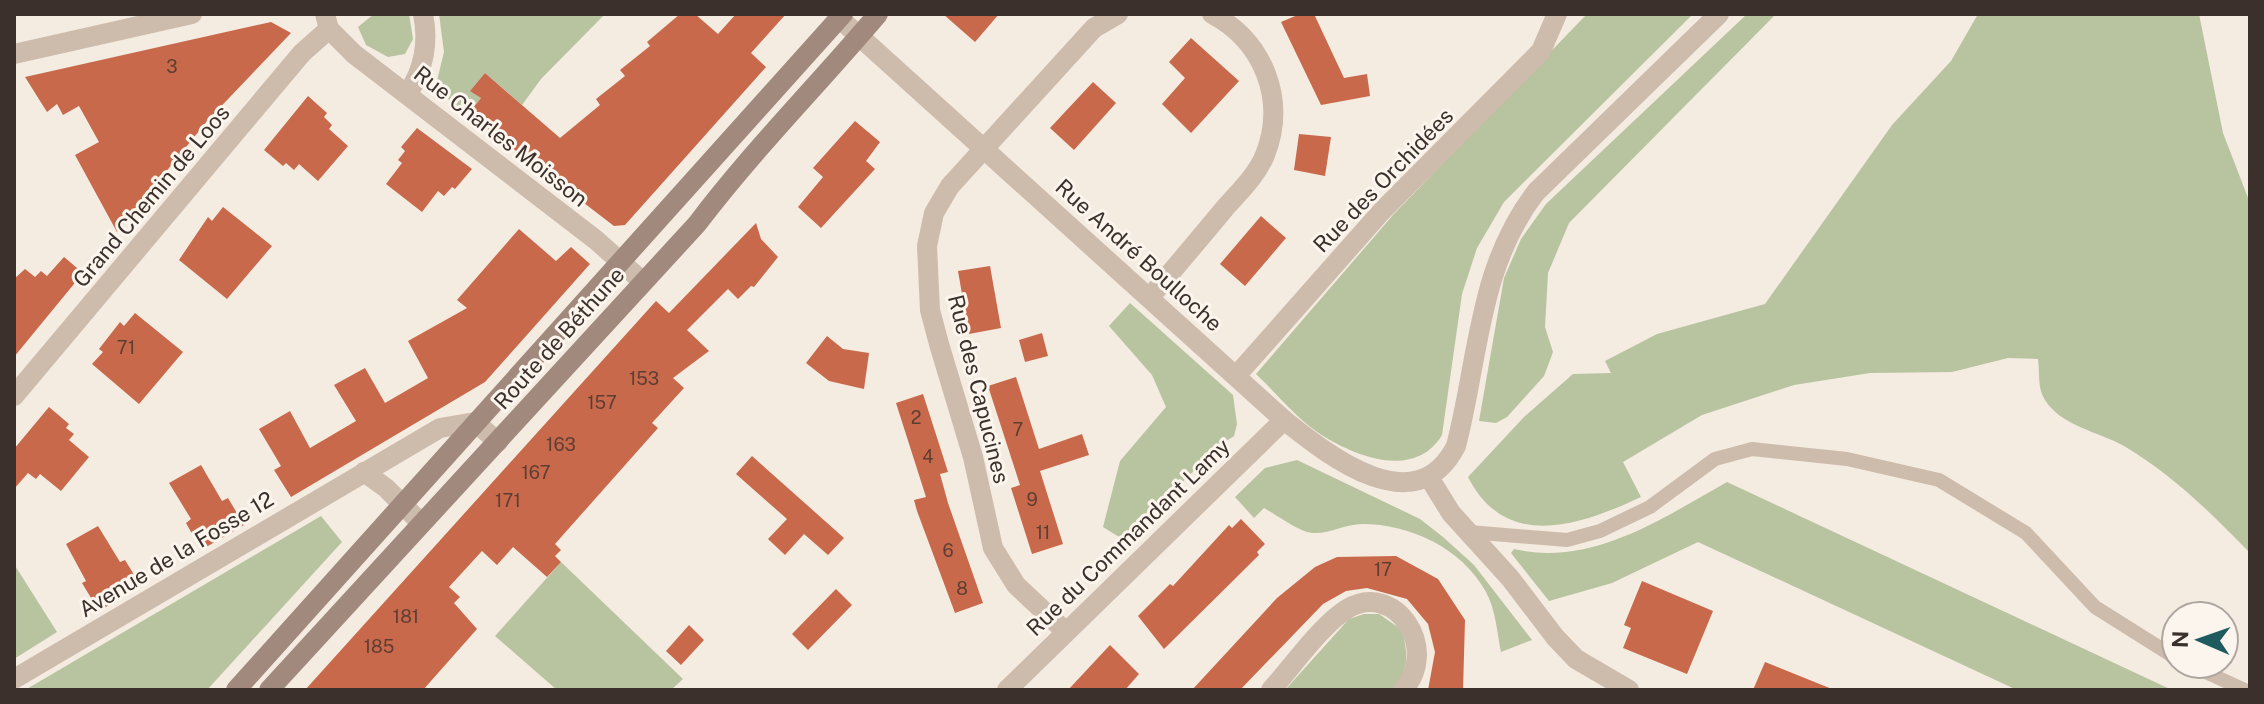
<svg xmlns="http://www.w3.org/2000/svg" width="2264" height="704" font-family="'Public Sans',sans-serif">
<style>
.green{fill:#b8c4a0}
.building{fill:#c8694b}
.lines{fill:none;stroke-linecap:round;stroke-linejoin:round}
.lane{stroke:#cdbbac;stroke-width:14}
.street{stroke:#cdbbac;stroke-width:20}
.secondary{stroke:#a18a7d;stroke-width:20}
.labels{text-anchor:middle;stroke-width:6;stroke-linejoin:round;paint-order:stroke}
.number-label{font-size:18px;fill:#5e3e33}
.street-label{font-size:22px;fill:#3b302b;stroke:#fbf5ee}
</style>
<rect width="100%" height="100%" fill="#f4ebe1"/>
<!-- green -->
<g class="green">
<polygon points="374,14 409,14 413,39 405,54 388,57 366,45 358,27"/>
<polygon points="439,14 605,14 541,79 522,105 485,73 471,90 481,98 468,114 435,89 444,52"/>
<path d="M1587,14h106l-189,188 -27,46 -15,46 -20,141c-27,45 -86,22 -122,-1 -23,-15 -44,-41 -64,-60l137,-159z"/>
<polygon points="1747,14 1776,14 1569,223 1548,273 1545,327 1553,352 1544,376 1507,417 1496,423 1479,421 1504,278 1521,239 1546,204"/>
<path d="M1978,14h221l24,119 27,70v350c-39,-40 -77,-78 -126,-107 -25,-14 -63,-20 -79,-46 -8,-12 -5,-27 -7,-41l-30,-1 -56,14 -82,1 -76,12 -92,30 -79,47 18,35c-60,28 -135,55 -173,-20l56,-60 49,-43 38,-1 -6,-12 52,-27 108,-30 127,-179 59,-64z"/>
<polygon points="1130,303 1233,395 1237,424 1234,436 1220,445 1124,540 1103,527 1120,461 1166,407 1152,375 1109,326"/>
<path d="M1297,460l123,59 23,18 31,28 58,75 -31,12c-4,-19 -5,-42 -15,-60 -24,-44 -76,-68 -124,-68 -16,0 -33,10 -49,9 -14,-1 -36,-18 -49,-25l-10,10 -19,-21 30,-29z"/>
<path d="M1727,482l445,208h-155l-319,-148 -86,41 -63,18 -38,-48 3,-4c78,18 147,-30 213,-67z"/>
<polygon points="321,516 342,542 207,690 25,690"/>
<polygon points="561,562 683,679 671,690 557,690 495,636"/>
<polygon points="14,564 57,632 14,659"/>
<path d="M1364,614h15l23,16c6,24 8,41 -10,60h-107l64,-71z"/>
</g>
<!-- building -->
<g class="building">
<polygon points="680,14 695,14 718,34 736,14 786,14 751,53 766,67 625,225 614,226 468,114 481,98 470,91 485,73 560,138 600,105 596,99 625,76 620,70 650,46 647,42"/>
<polygon points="943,14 999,14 975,42"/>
<polygon points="1300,14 1314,14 1344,78 1367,74 1370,96 1321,105 1281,22"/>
<polygon points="271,22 291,33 208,120 117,232 75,155 99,142 79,106 63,115 57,104 47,112 25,77"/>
<polygon points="1191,38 1239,81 1191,133 1162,104 1185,78 1169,62"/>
<polygon points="1093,82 1116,103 1074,150 1050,128"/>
<polygon points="308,96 327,113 324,117 332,125 329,129 348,146 318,181 299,164 294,170 286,163 283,166 264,150"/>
<polygon points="855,121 880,142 866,161 875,169 821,228 798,207 823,177 813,168"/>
<polygon points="417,128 472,169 455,189 452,187 444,196 438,191 422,212 386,184 402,163 398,160 405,151 401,147"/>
<polygon points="1299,134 1331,137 1325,176 1294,170"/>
<polygon points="223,207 272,246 227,299 179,260 208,217 212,221"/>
<polygon points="1261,216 1286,238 1245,286 1220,264"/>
<polygon points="756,223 761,239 778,257 754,287 751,286 738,299 728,289 687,330 709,351 673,378 684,388 652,423 658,428 555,544 561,550 555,556 561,562 547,577 513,547 497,565 482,551 449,587 460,597 454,603 477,629 423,690 305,690 656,301 669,313"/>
<polygon points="519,229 556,261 571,247 590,264 485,382 291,497 274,470 281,466 259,429 290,411 310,448 356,421 334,385 365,368 385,403 428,378 408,341 467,308 457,300"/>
<polygon points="64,257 83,273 14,357 14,279 25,269 35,277 41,271 47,276"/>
<polygon points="990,266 1001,328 969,334 958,271"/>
<polygon points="135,313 183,352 139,404 92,364 103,352 99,349 120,322 124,326"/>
<polygon points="1042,333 1048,356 1025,362 1019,340"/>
<polygon points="827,336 843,349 869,353 864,389 829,381 806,363"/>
<polygon points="1016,377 1039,449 1082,434 1089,455 1040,471 1063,544 1032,554 1011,488 1020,485 988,386"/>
<polygon points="923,394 948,472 940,474 948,503 983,603 955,613 917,511 914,500 926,497 896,403"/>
<polygon points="49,407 69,424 66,428 74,434 69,440 89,457 61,491 40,474 36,479 28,473 14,489 14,449"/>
<polygon points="752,456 844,538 828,555 804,534 785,555 768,539 787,519 736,474"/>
<polygon points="201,465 222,501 228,498 244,525 201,550 186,523 191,519 169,483"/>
<polygon points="1241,519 1265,544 1257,552 1259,555 1164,649 1138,616 1170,584 1173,586 1229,525 1232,528"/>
<polygon points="98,526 120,562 125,560 141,586 99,611 82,583 86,581 66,544"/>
<polygon points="1396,556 1438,579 1465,620 1463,690 1428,690 1435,652 1428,624 1407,599 1367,588 1346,591 1323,604 1240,690 1192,690 1277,598 1315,567 1337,557"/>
<polygon points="1642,581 1713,611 1687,674 1623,648 1631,628 1624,625"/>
<polygon points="836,589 852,605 808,650 792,634"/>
<polygon points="689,625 704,640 681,665 666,651"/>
<polygon points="1110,645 1139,674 1125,690 1068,690"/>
<polygon points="1765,662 1832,689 1831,690 1753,690"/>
</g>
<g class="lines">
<!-- lane -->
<g class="lane">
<polyline points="1469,532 1567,540 1600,531 1650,507 1715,459 1752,449 1847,459 1939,480 2026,533 2095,607 2176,658"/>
<polyline points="2188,664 2245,690"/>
</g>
<!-- street -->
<g class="street">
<polyline points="325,14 329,29 354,54 596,240 642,281"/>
<path d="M839,18l445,402c46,37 132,104 172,26 23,-88 22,-179 80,-254l183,-178"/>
<polyline points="14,54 192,14"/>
<path d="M408,93c16,-24 21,-50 15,-79"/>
<path d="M1150,297c25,-29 50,-59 75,-89 14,-16 32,-33 40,-53 22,-56 -2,-114 -53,-141"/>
<polyline points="1236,376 1381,212 1541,51 1557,14"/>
<polyline points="14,396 302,53 329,29"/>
<polyline points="364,472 386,488 420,522"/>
<polyline points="1430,479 1451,513 1510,578 1555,637 1576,659 1629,690"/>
<polyline points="1065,631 1016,585 993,548 973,457 939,344 930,310 927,246 934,213 950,186 1094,28 1118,14"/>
<polyline points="14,679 440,428 475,422 498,442"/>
<polyline points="1007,690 1284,420"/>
<path d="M1271,690c21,-23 50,-65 76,-81 47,-29 94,39 56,81"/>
</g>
<!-- secondary -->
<g class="secondary">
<polyline points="236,690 843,14"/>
<path d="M269,690l428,-466c56,-74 121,-139 181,-210"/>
</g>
</g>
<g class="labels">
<!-- number labels -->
<g class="number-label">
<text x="172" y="73">3</text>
<text x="126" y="354">71</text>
<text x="644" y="385">153</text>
<text x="602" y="409">157</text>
<text x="916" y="424">2</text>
<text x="1018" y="436">7</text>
<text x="561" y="451">163</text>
<text x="928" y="463">4</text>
<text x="536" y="479">167</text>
<text x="1032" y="506">9</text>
<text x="508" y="507">171</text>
<text x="1043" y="539">11</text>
<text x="948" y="557">6</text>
<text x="1383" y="576">17</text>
<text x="962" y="595">8</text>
<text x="406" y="623">181</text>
<text x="379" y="653">185</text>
</g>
<!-- street labels -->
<g class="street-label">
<text transform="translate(501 136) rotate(38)" y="8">Rue Charles Moisson</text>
<text transform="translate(1383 180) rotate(-46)" y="8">Rue des Orchidées</text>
<text transform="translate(151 196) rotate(-50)" y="8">Grand Chemin de Loos</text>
<text transform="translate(1139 255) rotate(42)" y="8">Rue André Boulloche</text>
<text transform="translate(559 338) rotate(-48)" y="8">Route de Béthune</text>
<text transform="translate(979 389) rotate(76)" y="8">Rue des Capucines</text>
<text transform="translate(1128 537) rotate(-44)" y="8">Rue du Commandant Lamy</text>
<text transform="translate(176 554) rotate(-31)" y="8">Avenue de la Fosse 12</text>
</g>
</g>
<!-- border -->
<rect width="2264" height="704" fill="none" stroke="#3b302b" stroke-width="32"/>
<!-- north arrow -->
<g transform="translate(2200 640) rotate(272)"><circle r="38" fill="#fbf5ee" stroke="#aea6a0" stroke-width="2"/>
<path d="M0-6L14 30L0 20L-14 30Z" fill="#1f5a5e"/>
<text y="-12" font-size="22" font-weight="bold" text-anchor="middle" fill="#3b302b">N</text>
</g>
</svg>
